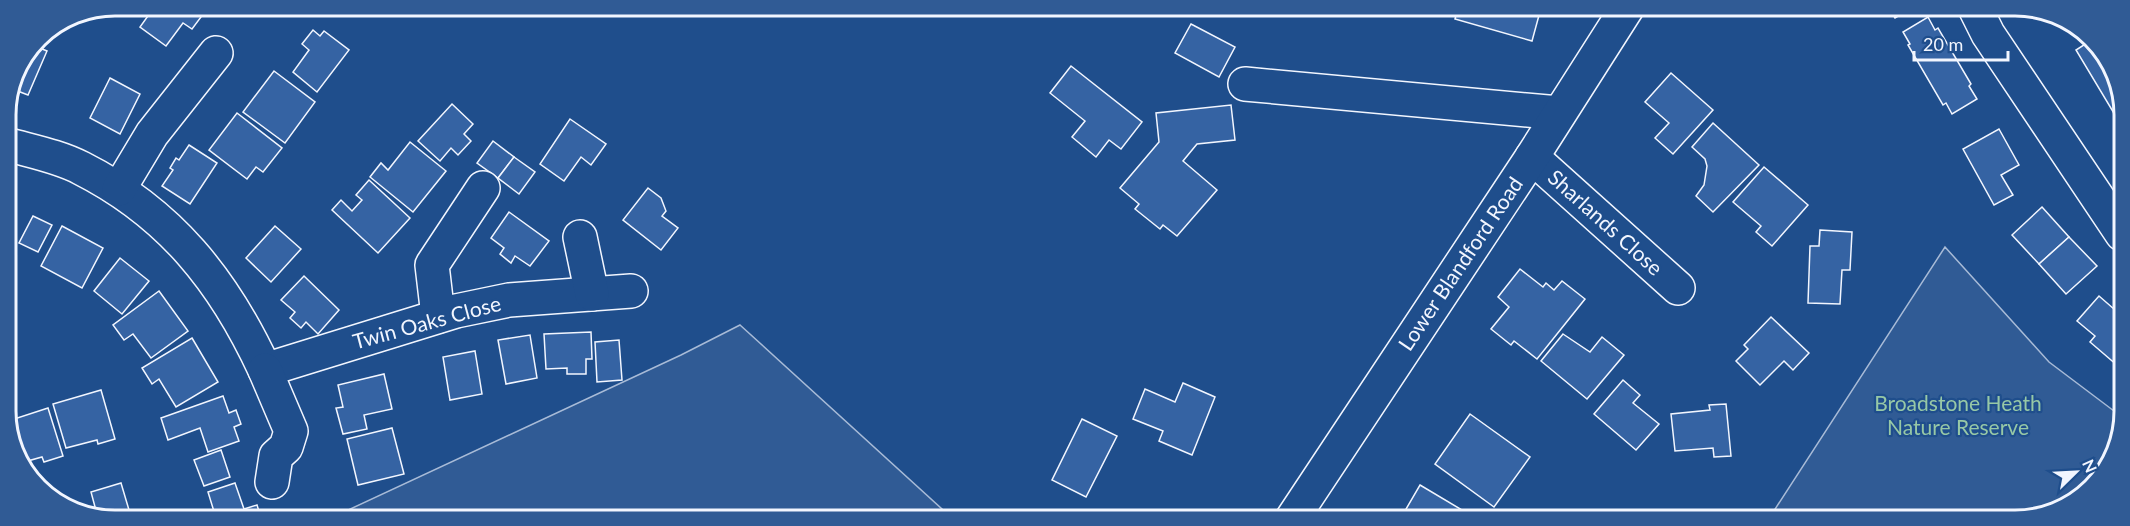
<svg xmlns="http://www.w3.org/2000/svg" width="2130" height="526" font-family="Lato,sans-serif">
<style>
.green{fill:#305b95;stroke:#a8bbd7;stroke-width:1.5}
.building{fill:#3563a3;stroke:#f2f6ff;stroke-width:1.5}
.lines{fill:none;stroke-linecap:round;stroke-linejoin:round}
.minor-casing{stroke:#f2f6ff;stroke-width:36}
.major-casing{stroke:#f2f6ff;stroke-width:36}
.minor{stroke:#1f4e8c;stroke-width:33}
.major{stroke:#1f4e8c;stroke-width:33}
.labels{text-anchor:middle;stroke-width:4.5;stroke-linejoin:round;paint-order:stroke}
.street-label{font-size:21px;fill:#f2f6ff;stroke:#1f4e8c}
.park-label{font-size:21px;fill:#97c8a6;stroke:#1f4e8c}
.rim{fill:none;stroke:#f2f6ff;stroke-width:3}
</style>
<rect width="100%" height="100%" fill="#1f4e8c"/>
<!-- green -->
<g class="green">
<polygon points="1945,247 2049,362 2122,417 2122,433 2087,493 2022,520 1768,520"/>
<polygon points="740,325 953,519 331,518 681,355"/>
</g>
<!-- building -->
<g class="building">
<polygon points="155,6 203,6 207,9 192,29 183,23 166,46 140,27"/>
<polygon points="1458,8 1541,8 1532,41 1455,19"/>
<polygon points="1889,8 1912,8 1895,18"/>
<polygon points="1928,17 1935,30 1938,28 1971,84 1969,86 1977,99 1952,114 1946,103 1943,105 1908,45 1910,44 1903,32"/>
<polygon points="1191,24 1235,47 1219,77 1175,53"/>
<polygon points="54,27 52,38 41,36"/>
<polygon points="313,30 320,36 324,31 349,50 317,92 293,72 309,50 302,44"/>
<polygon points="2093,39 2122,93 2122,111 2115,115 2076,50"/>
<polygon points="35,46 47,51 28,95 15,90"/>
<polygon points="1071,66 1142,122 1121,149 1109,140 1096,157 1072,137 1085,121 1050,93"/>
<polygon points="274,71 315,102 285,143 243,112"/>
<polygon points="1671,73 1713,110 1673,154 1655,138 1669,123 1645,102"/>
<polygon points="110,78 140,94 120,134 90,118"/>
<polygon points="452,104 473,124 464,134 471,141 458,155 451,148 440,161 418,141"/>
<polygon points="1231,105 1235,140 1197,144 1183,161 1217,190 1177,236 1163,225 1160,229 1135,209 1139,204 1120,188 1159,142 1156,113"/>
<polygon points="237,113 282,148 263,172 256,167 247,179 209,150"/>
<polygon points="570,119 606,144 591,165 581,157 564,181 540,164"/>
<polygon points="1713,123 1759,165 1713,212 1696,196 1704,185 1707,166 1705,159 1692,147"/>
<polygon points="1999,129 2019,165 2001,175 2013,195 1994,205 1963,149"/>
<polygon points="493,141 514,157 498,178 477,163"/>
<polygon points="410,142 446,171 413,212 370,177 381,163 388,170"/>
<polygon points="189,145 217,163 190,204 162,186 173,170 170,168 176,158 179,160"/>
<polygon points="514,157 535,172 519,194 498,178"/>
<polygon points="1764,167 1808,205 1772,246 1756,232 1761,226 1733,202"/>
<polygon points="369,180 410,218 378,253 332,210 341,200 352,211 362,200 356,195"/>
<polygon points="648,188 661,198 666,211 662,216 678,228 661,250 623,220"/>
<polygon points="2042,207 2069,237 2039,264 2012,235"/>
<polygon points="509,212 549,241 530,266 515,256 511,263 500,254 504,248 491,238"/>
<polygon points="33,216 52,225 38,252 19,243"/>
<polygon points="62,226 103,248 82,288 41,266"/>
<polygon points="275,226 301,249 271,282 246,258"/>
<polygon points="1820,230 1852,232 1850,270 1842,270 1840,304 1808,303 1810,246 1819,246"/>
<polygon points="2069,237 2097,266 2066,294 2039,264"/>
<polygon points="120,258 149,281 122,314 94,291"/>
<polygon points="1520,269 1543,287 1546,283 1554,290 1562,281 1585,299 1537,359 1514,341 1511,345 1491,329 1509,307 1498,297"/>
<polygon points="304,276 339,310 318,334 306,322 301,328 290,318 295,312 281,300"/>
<polygon points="159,291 188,331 151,358 133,334 124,340 113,325"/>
<polygon points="2099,296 2122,316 2122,362 2118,366 2090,342 2095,336 2077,321"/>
<polygon points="1771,317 1809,353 1793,370 1784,361 1760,385 1736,361 1748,349 1744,345"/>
<polygon points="591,332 592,359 586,359 586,374 567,374 567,368 546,369 544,334"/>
<polygon points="1563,334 1590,352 1602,337 1624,355 1587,399 1541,361"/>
<polygon points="530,335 537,378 506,384 498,340"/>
<polygon points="192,338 218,382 176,407 159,379 152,384 142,368"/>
<polygon points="619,340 622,380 597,382 595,342"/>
<polygon points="475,351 482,394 450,400 443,357"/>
<polygon points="384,374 392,409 364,415 367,429 343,434 336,408 343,407 338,385"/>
<polygon points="1623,380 1640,395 1633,403 1659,424 1636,450 1594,414"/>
<polygon points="1183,383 1215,397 1192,455 1159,441 1163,431 1133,419 1145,389 1175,402"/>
<polygon points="101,390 115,439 98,444 97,440 66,448 53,404"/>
<polygon points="223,396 229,413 236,410 241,424 234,427 239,441 208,452 200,428 168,440 161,418"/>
<polygon points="1726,404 1731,456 1714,457 1713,448 1675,451 1671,414 1710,410 1709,405"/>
<polygon points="48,408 63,456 44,462 42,457 24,462 8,433 8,421"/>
<polygon points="1470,414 1530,457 1494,507 1435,464"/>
<polygon points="1082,419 1117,436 1086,497 1052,480"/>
<polygon points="392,428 404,474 358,485 347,439"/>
<polygon points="221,450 230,477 204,486 194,460"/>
<polygon points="121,483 129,510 98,518 91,492"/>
<polygon points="235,483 244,509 257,505 261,518 216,518 208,492"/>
<polygon points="1420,485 1467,513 1463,519 1407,519 1402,516"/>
</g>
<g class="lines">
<defs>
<g id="minor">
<polyline points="1975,8 1988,34 2122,234"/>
<polyline points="1245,84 1559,113"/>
<path d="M6,144c24,7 52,12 75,24 89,45 143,113 184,202l191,-59 53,-11 122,-9"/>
<polyline points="1532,157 1678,288"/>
<polyline points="119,189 152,134 216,53"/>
<polyline points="580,237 592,294"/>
<polyline points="438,316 432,265 483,188"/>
<polyline points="265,370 291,431 286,447 276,456 272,482"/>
</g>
<polyline id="major" points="1292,519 1532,157 1627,8"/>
</defs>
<!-- minor casing -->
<use href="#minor" class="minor-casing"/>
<!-- major casing -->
<use href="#major" class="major-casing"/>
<!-- minor -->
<use href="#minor" class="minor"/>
<!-- major -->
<use href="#major" class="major"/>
</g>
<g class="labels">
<!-- street labels -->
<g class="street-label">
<text transform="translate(1605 223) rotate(42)" y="7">Sharlands Close</text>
<text transform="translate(1461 264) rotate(-56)" y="7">Lower Blandford Road</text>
<text transform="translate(427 323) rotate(-15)" y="7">Twin Oaks Close</text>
</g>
<!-- park labels -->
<g class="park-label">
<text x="1958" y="411">Broadstone Heath<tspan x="1958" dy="24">Nature Reserve</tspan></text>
</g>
</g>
<!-- crop -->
<path d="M0 0H2130V526H0ZM115 16H2015A99 99 0 0 1 2114 115V411A99 99 0 0 1 2015 510H115A99 99 0 0 1 16 411V115A99 99 0 0 1 115 16Z" fill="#305b95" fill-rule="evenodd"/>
<path class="rim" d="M115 16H2015A99 99 0 0 1 2114 115V411A99 99 0 0 1 2015 510H115A99 99 0 0 1 16 411V115A99 99 0 0 1 115 16Z"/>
<!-- north arrow -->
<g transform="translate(2076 472) rotate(66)" stroke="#1f4e8c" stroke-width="4.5" paint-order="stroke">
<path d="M0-4.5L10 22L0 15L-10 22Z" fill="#f2f6ff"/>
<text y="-9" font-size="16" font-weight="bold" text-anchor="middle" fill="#f2f6ff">N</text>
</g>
<!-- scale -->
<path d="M1914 51v9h94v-9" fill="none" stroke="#f2f6ff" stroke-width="3"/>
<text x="1923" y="51" font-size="18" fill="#f2f6ff" stroke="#1f4e8c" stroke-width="4.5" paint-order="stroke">20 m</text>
</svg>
